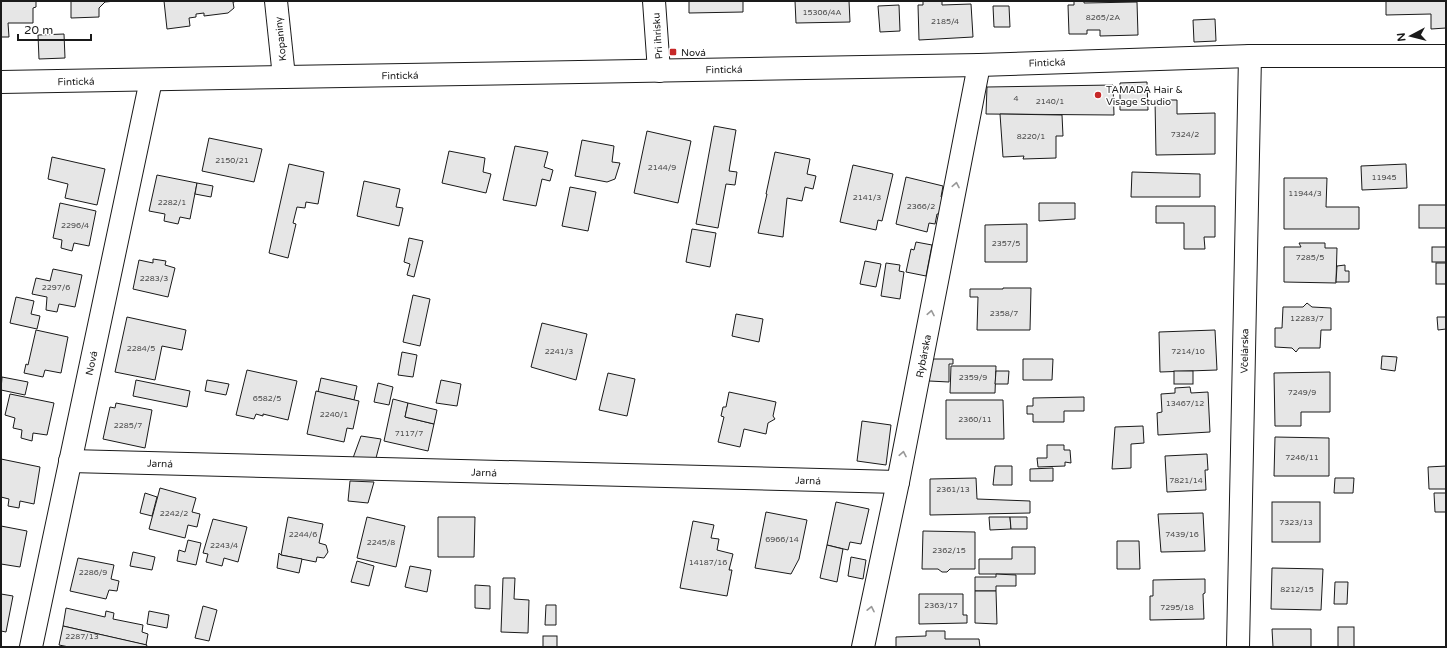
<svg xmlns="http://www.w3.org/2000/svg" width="1447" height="648" font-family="'Varela Round',sans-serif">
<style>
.building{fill:#e6e6e6;stroke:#1a1a1a}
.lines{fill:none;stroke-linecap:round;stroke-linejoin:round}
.street-casing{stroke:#1a1a1a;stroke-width:24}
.secondary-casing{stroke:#1a1a1a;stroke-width:24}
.street{stroke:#fff;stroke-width:22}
.secondary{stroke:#fff;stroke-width:22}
.oneway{stroke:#989898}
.poi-dot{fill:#c62828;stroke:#fff;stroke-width:1.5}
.labels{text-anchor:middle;stroke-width:3;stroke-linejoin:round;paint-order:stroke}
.number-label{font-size:8px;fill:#4d4d4d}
.street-label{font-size:10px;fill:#1a1a1a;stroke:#fff}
.poi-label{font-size:10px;fill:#1a1a1a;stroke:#fff;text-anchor:start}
</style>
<rect width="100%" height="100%" fill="#fff"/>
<!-- building -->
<g class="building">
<polygon points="1,1 36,1 36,7 33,8 33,23 8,23 9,37 1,37"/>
<polygon points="71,1 116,1 105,2 99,8 99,17 71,18"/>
<polygon points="164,1 238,1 233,2 234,8 228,13 204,16 204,13 196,14 196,17 189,18 190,26 167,29"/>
<polygon points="689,1 743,1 743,12 689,13"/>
<polygon points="795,1 849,1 850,22 796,23"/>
<polygon points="923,1 942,1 942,5 971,4 973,37 919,40 918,5 923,5"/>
<polygon points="1074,1 1084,1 1084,3 1137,2 1138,35 1100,36 1100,30 1087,30 1087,34 1069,34 1068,5 1074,5"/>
<polygon points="1386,1 1446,1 1446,28 1431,29 1431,14 1386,15"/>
<polygon points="899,5 900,31 880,32 878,6"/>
<polygon points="993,6 1009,6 1010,27 994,27"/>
<polygon points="1215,19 1216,41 1194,42 1193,20"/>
<polygon points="64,34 65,58 39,59 38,35"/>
<polygon points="1147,82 1148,110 1120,110 1120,83"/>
<polygon points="1113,85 1114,115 986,114 987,87"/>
<polygon points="1155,100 1177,100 1177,114 1215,113 1215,154 1156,155"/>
<polygon points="1000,114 1062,115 1063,136 1056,136 1056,158 1023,159 1024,156 1003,157"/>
<polygon points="714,126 736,130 729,171 737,172 735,185 726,184 718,228 696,224"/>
<polygon points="647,131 691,141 678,203 634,193"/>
<polygon points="209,138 262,149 254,182 202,171"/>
<polygon points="582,140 614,146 612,162 620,163 615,179 607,182 575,176"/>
<polygon points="515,146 548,152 544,167 553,170 550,181 542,179 536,206 503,200"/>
<polygon points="449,151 485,158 483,172 491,174 486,193 442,183"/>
<polygon points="775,152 810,159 807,174 816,176 813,189 805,187 802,201 787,198 783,237 758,233 767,194 766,194"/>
<polygon points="52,157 105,169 97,205 65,198 68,184 48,179"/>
<polygon points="289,164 324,172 318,204 306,202 305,208 297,207 293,223 296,224 288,258 269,253"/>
<polygon points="1406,164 1407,188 1362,190 1361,166"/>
<polygon points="853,165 893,174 882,221 878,220 876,230 840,222"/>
<polygon points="1132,172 1200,174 1200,197 1131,197"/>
<polygon points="157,175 197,183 190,219 180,217 178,224 164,221 165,214 149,211"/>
<polygon points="906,177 943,186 941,197 944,198 940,214 937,214 935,224 929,223 927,232 896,224"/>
<polygon points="1284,178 1327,178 1326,207 1359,207 1359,229 1284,229"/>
<polygon points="364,181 400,189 396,207 403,208 399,226 357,216"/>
<polygon points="197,183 213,186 211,197 195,194"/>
<polygon points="570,187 596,192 588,231 562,226"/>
<polygon points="60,203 96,211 89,246 74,243 72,251 61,248 62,240 53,238"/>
<polygon points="1039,203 1075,203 1075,219 1039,221"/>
<rect x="1419" y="205" width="27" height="23"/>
<polygon points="1156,206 1215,206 1215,237 1204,237 1205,249 1184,249 1184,223 1156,223"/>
<polygon points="1027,224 1027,262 985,262 985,225"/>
<polygon points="692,229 716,233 710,267 686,262"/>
<polygon points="409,238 423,241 414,277 407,275 410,264 404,262"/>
<polygon points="916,242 932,245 926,276 906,272 911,249 914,250"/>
<polygon points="1299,243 1325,243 1325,248 1337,248 1336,283 1284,282 1284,247 1301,247"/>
<rect x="1432" y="247" width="14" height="15"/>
<polygon points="153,259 166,261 165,265 175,268 168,297 133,289 139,260 153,263"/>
<polygon points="865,261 881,264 876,287 860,284"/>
<polygon points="886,263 900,265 899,271 904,272 900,299 881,296"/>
<rect x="1436" y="263" width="10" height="21"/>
<polygon points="1345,265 1345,271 1349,271 1349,282 1336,282 1337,266"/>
<polygon points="53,269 82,275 75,307 59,304 57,312 46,310 47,297 32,294 36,278 50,281"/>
<polygon points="1003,288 1031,288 1030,330 977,330 978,297 970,297 970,289 1003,289"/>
<polygon points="413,295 430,299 420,346 403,342"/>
<polygon points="16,297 34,301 31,314 40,316 37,329 10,323"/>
<polygon points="1307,303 1312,307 1331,308 1331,330 1321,330 1320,348 1299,348 1296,352 1292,348 1275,347 1275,328 1282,328 1283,307 1303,307"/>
<polygon points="736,314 763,319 759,342 732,336"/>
<polygon points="127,317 186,330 182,350 162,346 155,380 115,372"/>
<polygon points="1437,317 1446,317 1446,329 1438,330"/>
<polygon points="542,323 587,334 576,380 531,367"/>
<polygon points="36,330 68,337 61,373 45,370 43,377 24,373 26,364 28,365"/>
<polygon points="1215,330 1217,370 1160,372 1159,332"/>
<polygon points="402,352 417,355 413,377 398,375"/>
<polygon points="1382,356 1397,357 1395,371 1381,369"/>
<polygon points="932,359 953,359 953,364 949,364 949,382 929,381"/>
<polygon points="1023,359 1053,359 1052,380 1023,380"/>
<polygon points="951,366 996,366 995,393 950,393"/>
<polygon points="247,370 297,381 288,420 263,414 263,416 256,414 254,419 236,415"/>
<polygon points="996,371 1009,371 1008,384 995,384"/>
<rect x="1174" y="371" width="19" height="13"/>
<polygon points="1330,372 1330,412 1301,412 1301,426 1275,426 1274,373"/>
<polygon points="608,373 635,379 627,416 599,410"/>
<polygon points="2,377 28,382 25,395 1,390"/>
<polygon points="321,378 357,386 354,400 318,392"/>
<polygon points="136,380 190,391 187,407 133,396"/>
<polygon points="207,380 229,384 226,395 205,391"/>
<polygon points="441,380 461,384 457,406 436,403"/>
<polygon points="378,383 393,387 389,405 374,402"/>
<polygon points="1190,387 1191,393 1208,392 1210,432 1158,435 1157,413 1162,412 1161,394 1175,393 1175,388"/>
<polygon points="316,391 359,401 353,429 347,428 344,442 307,434"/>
<polygon points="729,392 776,402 773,416 775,419 768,423 766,434 744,429 740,447 718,442 724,417 721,416 723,407 726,407"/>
<polygon points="10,394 54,403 47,435 33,433 32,441 21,438 22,430 13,428 15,418 5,415"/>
<polygon points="1084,397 1084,411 1064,411 1064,422 1033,422 1033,414 1027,414 1027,406 1033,406 1033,398"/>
<polygon points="393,399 408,403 405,417 434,424 428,451 384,441"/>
<polygon points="946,400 1003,400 1004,439 946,439"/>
<polygon points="116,403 152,410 145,448 103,439 110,407 115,408"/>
<polygon points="408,403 437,410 434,424 405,417"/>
<polygon points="862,421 891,425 886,465 857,461"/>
<polygon points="1143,426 1144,443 1131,444 1131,468 1112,469 1115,427"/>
<polygon points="361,436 381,439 376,458 353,458"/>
<polygon points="1275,437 1329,438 1329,476 1274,476"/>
<polygon points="1047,445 1064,445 1064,450 1070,450 1071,463 1065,462 1065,466 1038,467 1037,458 1047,458"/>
<polygon points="1207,454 1208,470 1205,470 1206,490 1167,492 1165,456"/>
<polygon points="1,459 40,467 34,504 20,501 19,508 8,506 9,499 1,497"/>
<polygon points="995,466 1012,466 1012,485 993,485"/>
<polygon points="1446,466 1446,489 1429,489 1428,467"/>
<polygon points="1053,468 1053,481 1030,481 1030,469"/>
<polygon points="976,478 977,499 1030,501 1030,513 930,515 930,479"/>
<polygon points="1335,478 1354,478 1353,493 1334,493"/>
<polygon points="350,481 374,482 368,503 348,501"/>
<polygon points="160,488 196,498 192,512 200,514 197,527 188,525 185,538 149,529"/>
<polygon points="145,493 157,497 152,516 140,513"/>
<polygon points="1434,493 1446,493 1446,512 1435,512"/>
<polygon points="836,502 869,509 861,544 850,542 848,550 827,545"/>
<rect x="1272" y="502" width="48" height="40"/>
<polygon points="766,512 807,520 799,559 791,574 755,568"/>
<polygon points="1203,513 1205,551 1161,552 1158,514"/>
<polygon points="288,517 323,524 319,543 326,545 328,552 324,558 317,557 316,562 281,555"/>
<polygon points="367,517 405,526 396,567 357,558"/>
<polygon points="438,517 475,517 474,557 438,557"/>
<polygon points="989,517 1010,517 1011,529 990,530"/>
<polygon points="1010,517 1027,517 1027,529 1011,529"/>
<polygon points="213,519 247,527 238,562 224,558 222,566 206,562 208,554 203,553"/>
<polygon points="693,521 714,525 711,538 719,539 717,550 733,554 729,570 732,570 727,596 680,588"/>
<polygon points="1,526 27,531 20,567 1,564"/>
<polygon points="923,531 975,532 975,569 950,569 947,572 942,572 938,569 922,569"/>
<polygon points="188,540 201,543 196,565 177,561 179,550 185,552"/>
<polygon points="1117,541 1139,541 1140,569 1117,569"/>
<polygon points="827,545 843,549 837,582 820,578"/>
<polygon points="1012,547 1035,547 1035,574 979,574 979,559 1012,559"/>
<polygon points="133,552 155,557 152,570 130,566"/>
<polygon points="279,553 281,555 302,559 299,573 277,568"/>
<polygon points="851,557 866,560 863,579 848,576"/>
<polygon points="78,558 114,565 111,579 119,581 117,591 109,590 106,599 70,591"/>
<polygon points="357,561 374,566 369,586 351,582"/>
<polygon points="410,566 431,570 427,592 405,587"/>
<polygon points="1272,568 1323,569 1321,610 1271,609"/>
<polygon points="996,574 1016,575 1016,586 996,586 996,591 975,591 975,577 996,577"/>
<polygon points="503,578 515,578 514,599 529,600 528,633 501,632"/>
<polygon points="1205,579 1205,593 1203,594 1204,619 1150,620 1150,596 1153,596 1153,580"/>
<polygon points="1335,582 1348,582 1347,604 1334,604"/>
<polygon points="475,585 490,586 490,609 475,608"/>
<polygon points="975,591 996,591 997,624 975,623"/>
<polygon points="1,594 13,596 6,632 1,631"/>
<polygon points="919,594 963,594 963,615 967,615 967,623 919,624"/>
<polygon points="546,605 556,605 556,625 545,625"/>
<polygon points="203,606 217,610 209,641 195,638"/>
<polygon points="66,608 105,617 106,611 114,613 113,619 143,625 142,632 148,634 146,645 63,626"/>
<polygon points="149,611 169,615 167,628 147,624"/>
<polygon points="63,626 147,645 146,647 69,647 59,645"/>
<rect x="1338" y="627" width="16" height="20"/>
<polygon points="1272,629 1311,629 1311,647 1273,647"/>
<polygon points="926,631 945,631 945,639 979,639 980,647 896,647 896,637 926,636"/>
<rect x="543" y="636" width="14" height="11"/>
</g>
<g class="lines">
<defs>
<g id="street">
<polyline points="276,1 284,77"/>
<polyline points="654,1 659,71"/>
<polyline points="70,461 898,482"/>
<polyline points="31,647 151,80"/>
<polyline points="863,647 898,482 979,65"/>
<polyline points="1238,647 1250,56"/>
</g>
<polyline id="secondary" points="1,82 979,65 1250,56 1446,56"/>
</defs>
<!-- street casing -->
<use href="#street" class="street-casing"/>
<!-- secondary casing -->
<use href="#secondary" class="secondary-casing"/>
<!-- street -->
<use href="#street" class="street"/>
<!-- secondary -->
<use href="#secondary" class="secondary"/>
</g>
<!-- one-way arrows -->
<defs><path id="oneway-chevron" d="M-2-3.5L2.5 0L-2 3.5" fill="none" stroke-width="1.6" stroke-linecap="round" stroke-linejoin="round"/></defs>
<g class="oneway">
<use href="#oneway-chevron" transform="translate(956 185) rotate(-79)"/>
<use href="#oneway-chevron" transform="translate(931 313) rotate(-79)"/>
<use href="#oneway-chevron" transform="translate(903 454) rotate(-79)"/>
<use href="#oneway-chevron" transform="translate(871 609) rotate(-78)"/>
</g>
<!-- markers -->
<g class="poi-dot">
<rect x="669" y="48" width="8" height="8" rx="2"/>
<circle cx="1098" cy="95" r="4"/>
</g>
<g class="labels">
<!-- number labels -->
<g class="number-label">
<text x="822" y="15">15306/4A</text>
<text x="1103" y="20">8265/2A</text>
<text x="945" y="24">2185/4</text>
<text x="1016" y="101">4</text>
<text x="1050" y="104">2140/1</text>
<text x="1185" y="137">7324/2</text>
<text x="1031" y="139">8220/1</text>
<text x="232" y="163">2150/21</text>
<text x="662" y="170">2144/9</text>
<text x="1384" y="180">11945</text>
<text x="1305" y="196">11944/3</text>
<text x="867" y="200">2141/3</text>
<text x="172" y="205">2282/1</text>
<text x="921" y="209">2366/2</text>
<text x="75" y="228">2296/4</text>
<text x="1006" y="246">2357/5</text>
<text x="1310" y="260">7285/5</text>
<text x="154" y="281">2283/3</text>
<text x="56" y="290">2297/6</text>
<text x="1004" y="316">2358/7</text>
<text x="1307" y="321">12283/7</text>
<text x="141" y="351">2284/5</text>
<text x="559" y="354">2241/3</text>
<text x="1188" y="354">7214/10</text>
<text x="973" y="380">2359/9</text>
<text x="1302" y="395">7249/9</text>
<text x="267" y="401">6582/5</text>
<text x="1185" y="406">13467/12</text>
<text x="334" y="417">2240/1</text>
<text x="975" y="422">2360/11</text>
<text x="128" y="428">2285/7</text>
<text x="409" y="436">7117/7</text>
<text x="1302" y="460">7246/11</text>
<text x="1186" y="483">7821/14</text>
<text x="953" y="492">2361/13</text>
<text x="174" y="516">2242/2</text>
<text x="1296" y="525">7323/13</text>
<text x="303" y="537">2244/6</text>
<text x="1182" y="537">7439/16</text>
<text x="782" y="542">6966/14</text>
<text x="381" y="545">2245/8</text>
<text x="224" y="548">2243/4</text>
<text x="949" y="553">2362/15</text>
<text x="708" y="565">14187/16</text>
<text x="93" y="575">2286/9</text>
<text x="1297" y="592">8212/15</text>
<text x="941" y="608">2363/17</text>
<text x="1177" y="610">7295/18</text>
<text x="82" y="639">2287/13</text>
</g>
<!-- street labels -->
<g class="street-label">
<text transform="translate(657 36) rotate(-94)" y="4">Pri ihrisku</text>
<text transform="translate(280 39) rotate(-96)" y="4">Kopaniny</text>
<text transform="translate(1047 62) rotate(-2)" y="4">Fintická</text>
<text transform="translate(724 69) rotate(-1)" y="4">Fintická</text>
<text transform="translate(400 75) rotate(-1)" y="4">Fintická</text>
<text transform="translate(76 81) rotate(-1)" y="4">Fintická</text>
<text transform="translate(1244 351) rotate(-89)" y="4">Včelárska</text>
<text transform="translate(923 356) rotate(-79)" y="4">Rybárska</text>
<text transform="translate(91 363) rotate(-78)" y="4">Nová</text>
<text transform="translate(160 463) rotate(2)" y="4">Jarná</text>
<text transform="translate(484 472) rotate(2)" y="4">Jarná</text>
<text transform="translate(808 480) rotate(2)" y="4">Jarná</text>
</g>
<!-- poi labels -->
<g class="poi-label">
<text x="681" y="56">Nová</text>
<text x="1106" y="93">TAMADA Hair &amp;<tspan x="1106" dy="12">Visage Studio</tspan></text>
</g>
</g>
<!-- border -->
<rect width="1447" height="648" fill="none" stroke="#1a1a1a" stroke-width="4"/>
<!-- north arrow -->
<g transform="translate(1411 36) rotate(263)" stroke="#ffffff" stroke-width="3" paint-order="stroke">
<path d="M0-3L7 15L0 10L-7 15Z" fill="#1a1a1a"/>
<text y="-6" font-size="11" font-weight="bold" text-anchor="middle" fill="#1a1a1a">N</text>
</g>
<!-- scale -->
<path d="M18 34v6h73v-6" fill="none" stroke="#1a1a1a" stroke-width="2"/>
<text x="24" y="34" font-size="12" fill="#1a1a1a" stroke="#ffffff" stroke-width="3" paint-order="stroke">20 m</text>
</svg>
